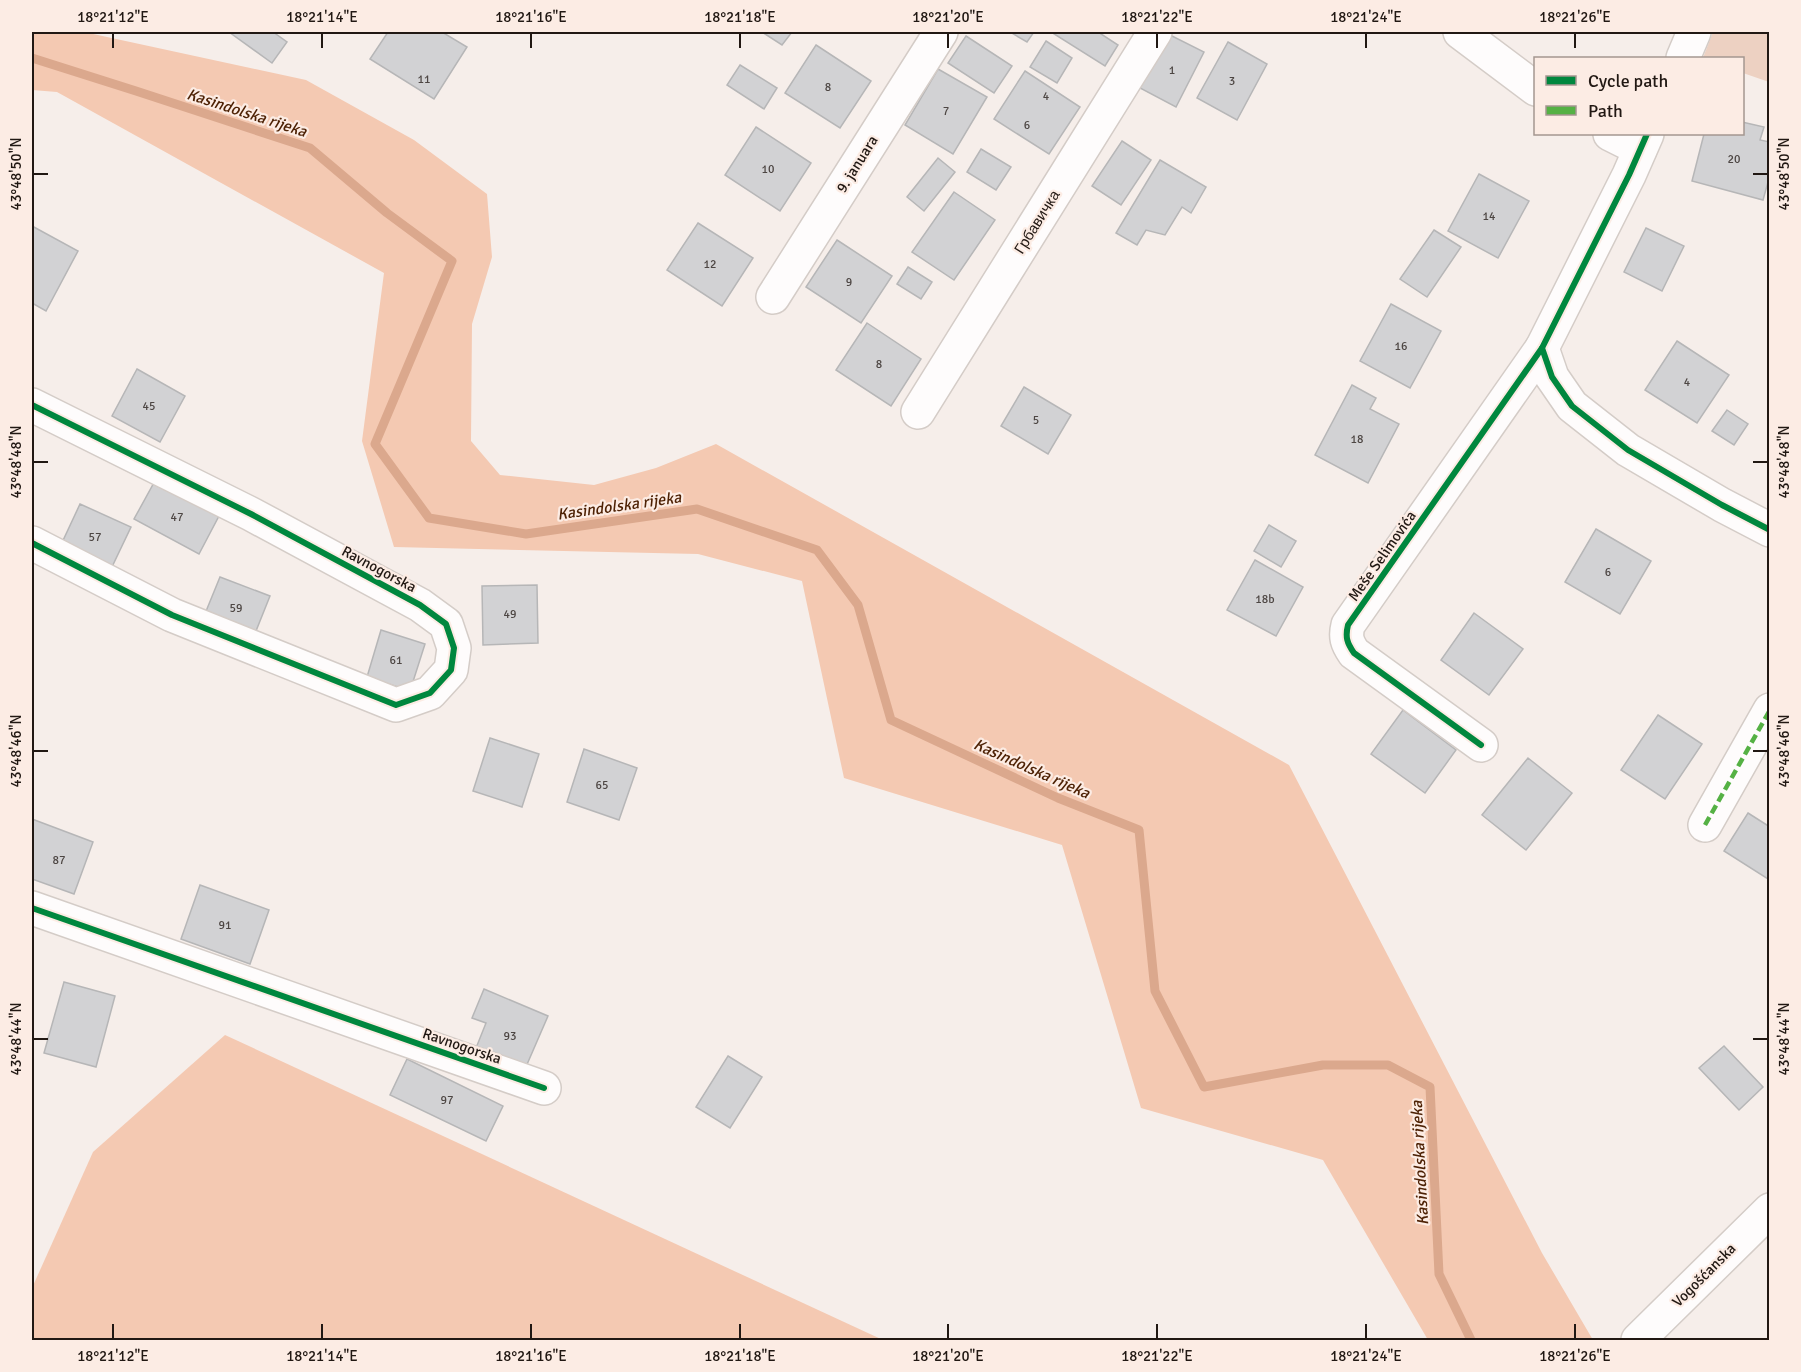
<svg xmlns="http://www.w3.org/2000/svg" width="1801" height="1372" font-family="Signika,sans-serif">
<style>
.green{fill:#edd1c2}
.forest{fill:#f4c9b2}
.lines{fill:none;stroke-linecap:round;stroke-linejoin:round}
.stream{stroke:#dba88d;stroke-width:9}
.building{fill:#d2d2d4;stroke:#b6b6b7;stroke-width:1.5}
.street-casing{stroke:#d4ccc7;stroke-width:36}
.street{stroke:#fefcfc;stroke-width:33}
.quiet{stroke:#55b144;stroke-width:4.5;stroke-dasharray:9 4.5;stroke-linecap:butt}
.cycleway-casing{stroke:#fcece4;stroke-width:10}
.cycleway{stroke:#00873e;stroke-width:6}
.ticks{fill:none;stroke:#211813;stroke-width:2}
.labels{text-anchor:middle;stroke-width:4.5;stroke-linejoin:round;paint-order:stroke}
.number-label{font-size:12px;fill:#4d4643}
.street-label{font-size:15px;fill:#211813;stroke:#fcece4}
.water-label{font-size:16px;font-style:italic;fill:#4e2205;stroke:#fcece4}
.neatline{fill:none;stroke:#211813;stroke-width:2}
.ticks-label{font-size:15px;text-anchor:middle;fill:#211813}
</style>
<rect width="100%" height="100%" fill="#f6eeea"/>
<!-- green -->
<polygon class="green" points="1713,32 1769,32 1769,82 1743,73 1742,58 1703,58"/>
<!-- forest -->
<g class="forest">
<polygon points="32,32 84,32 306,80 414,140 487,194 492,257 472,324 471,441 500,475 594,485 656,468 716,444 1289,765 1542,1253 1593,1340 1428,1340 1323,1160 1141,1108 1062,845 844,778 802,581 698,554 394,547 362,441 384,273 57,92 32,90"/>
<polygon points="225,1035 883,1340 32,1340 32,1288 93,1152"/>
</g>
<g class="lines">
<!-- stream -->
<polyline class="stream" points="32,58 136,91 310,148 387,213 452,261 375,444 429,518 526,534 697,509 817,550 858,605 891,720 1058,798 1139,830 1155,991 1204,1087 1323,1065 1388,1065 1430,1087 1439,1274 1471,1340"/>
</g>
<!-- building -->
<g class="building">
<polygon points="229,32 273,32 287,42 272,63"/>
<polygon points="388,32 442,32 467,47 434,99 370,59"/>
<polygon points="762,32 792,32 782,45"/>
<polygon points="1010,32 1034,32 1027,42"/>
<polygon points="1051,32 1102,32 1101,34 1118,45 1105,66"/>
<polygon points="1168,34 1204,52 1176,107 1140,88"/>
<polygon points="966,36 1012,66 994,93 948,63"/>
<polygon points="1046,41 1072,58 1057,83 1030,67"/>
<polygon points="1228,42 1267,64 1237,120 1197,98"/>
<polygon points="816,45 871,81 840,128 785,93"/>
<polygon points="740,65 777,88 764,109 727,85"/>
<polygon points="938,69 987,97 953,154 905,125"/>
<polygon points="1025,71 1080,107 1049,154 994,119"/>
<polygon points="1742,122 1764,127 1760,140 1770,142 1770,175 1763,200 1692,181 1704,134 1742,134"/>
<polygon points="756,127 811,163 780,211 725,175"/>
<polygon points="1122,141 1151,160 1121,205 1092,186"/>
<polygon points="981,149 1011,167 996,190 967,172"/>
<polygon points="938,158 955,172 924,211 907,197"/>
<polygon points="1160,160 1206,187 1191,213 1182,207 1165,235 1146,230 1137,245 1116,233"/>
<polygon points="1479,174 1529,201 1498,258 1448,231"/>
<polygon points="954,192 995,220 954,280 912,252"/>
<polygon points="698,223 753,258 722,306 667,270"/>
<polygon points="32,226 78,251 46,311 32,303"/>
<polygon points="1646,228 1684,246 1662,291 1624,272"/>
<polygon points="1434,230 1461,247 1427,297 1400,279"/>
<polygon points="837,240 892,276 861,323 806,287"/>
<polygon points="908,267 932,282 921,299 897,284"/>
<polygon points="1391,304 1441,331 1410,388 1360,361"/>
<polygon points="867,323 921,359 891,406 836,370"/>
<polygon points="1677,341 1729,375 1697,423 1645,390"/>
<polygon points="137,369 185,396 160,442 112,416"/>
<polygon points="1352,385 1376,398 1370,409 1399,424 1368,483 1315,455"/>
<polygon points="1024,387 1071,415 1048,454 1001,426"/>
<polygon points="1727,410 1748,424 1734,445 1712,431"/>
<polygon points="156,479 220,514 199,554 134,519"/>
<polygon points="80,504 131,527 110,571 60,547"/>
<polygon points="1269,525 1296,541 1281,567 1254,551"/>
<polygon points="1596,529 1651,561 1620,614 1565,582"/>
<polygon points="1255,560 1303,587 1276,636 1227,610"/>
<polygon points="220,577 270,596 252,641 202,621"/>
<polygon points="537,585 538,643 483,645 482,586"/>
<polygon points="1474,613 1523,649 1489,695 1441,660"/>
<polygon points="381,630 425,644 410,691 367,677"/>
<polygon points="1403,710 1456,750 1425,793 1371,754"/>
<polygon points="1658,715 1702,744 1665,799 1621,770"/>
<polygon points="490,738 539,754 522,807 473,791"/>
<polygon points="584,749 637,768 619,820 567,802"/>
<polygon points="1528,758 1572,793 1526,850 1482,815"/>
<polygon points="1748,813 1770,827 1770,876 1768,879 1724,851"/>
<polygon points="32,819 93,842 74,894 32,879"/>
<polygon points="200,885 269,910 250,964 181,939"/>
<polygon points="64,982 115,996 96,1067 44,1053"/>
<polygon points="484,989 548,1016 525,1069 476,1048 486,1023 472,1018"/>
<polygon points="1724,1046 1763,1087 1739,1110 1699,1068"/>
<polygon points="728,1056 762,1077 730,1128 696,1107"/>
<polygon points="407,1059 503,1106 486,1141 390,1095"/>
</g>
<g class="lines">
<defs>
<g id="street">
<polyline points="1460,32 1536,89"/>
<polyline points="1683,58 1694,32"/>
<polyline points="1610,134 1640,149"/>
<polyline points="1647,134 1629,175 1542,348 1552,377 1572,406 1628,450 1722,505 1770,530"/>
<polyline points="773,297 941,32"/>
<polyline points="32,405 251,514 420,605 446,624 454,648 451,670 430,693 396,705 172,615 32,543"/>
<polyline points="918,412 1155,32"/>
<path d="M1481,745l-127,-92c-7,-10 -9,-16 -6,-28l194,-277"/>
<polyline points="1705,825 1770,710"/>
<polyline points="32,908 544,1088"/>
<polyline points="1638,1340 1770,1210"/>
</g>
</defs>
<!-- street casing -->
<use href="#street" class="street-casing"/>
<!-- street -->
<use href="#street" class="street"/>
<!-- quiet -->
<polyline class="quiet" points="1705,825 1770,710"/>
<defs>
<g id="cycleway">
<polyline points="1647,134 1629,175 1542,348 1552,377 1572,406 1628,450 1722,505 1770,530"/>
<polyline points="32,405 251,514 420,605 446,624 454,648 451,670 430,693 396,705 172,615 32,543"/>
<path d="M1481,745l-127,-92c-7,-10 -9,-16 -6,-28l194,-277"/>
<polyline points="32,908 544,1088"/>
</g>
</defs>
<!-- cycleway casing -->
<use href="#cycleway" class="cycleway-casing"/>
<!-- cycleway -->
<use href="#cycleway" class="cycleway"/>
</g>
<!-- ticks -->
<path class="ticks" d="M113,33v15M322,33v15M531,33v15M740,33v15M948,33v15M1157,33v15M1366,33v15M1575,33v15M33,174h15M1753,174h15M33,462h15M1753,462h15M33,751h15M1753,751h15M33,1039h15M1753,1039h15M113,1324v15M322,1324v15M531,1324v15M740,1324v15M948,1324v15M1157,1324v15M1366,1324v15M1575,1324v15"/>
<g class="labels">
<!-- number labels -->
<g class="number-label">
<text x="1172" y="74">1</text>
<text x="424" y="83">11</text>
<text x="1232" y="85">3</text>
<text x="828" y="91">8</text>
<text x="1046" y="100">4</text>
<text x="946" y="115">7</text>
<text x="1027" y="129">6</text>
<text x="1734" y="163">20</text>
<text x="768" y="173">10</text>
<text x="1489" y="220">14</text>
<text x="710" y="268">12</text>
<text x="849" y="286">9</text>
<text x="1401" y="350">16</text>
<text x="879" y="368">8</text>
<text x="1687" y="386">4</text>
<text x="149" y="410">45</text>
<text x="1036" y="424">5</text>
<text x="1357" y="443">18</text>
<text x="177" y="521">47</text>
<text x="95" y="541">57</text>
<text x="1608" y="576">6</text>
<text x="1265" y="603">18b</text>
<text x="236" y="612">59</text>
<text x="510" y="618">49</text>
<text x="396" y="664">61</text>
<text x="602" y="789">65</text>
<text x="59" y="864">87</text>
<text x="225" y="929">91</text>
<text x="510" y="1040">93</text>
<text x="447" y="1104">97</text>
</g>
<!-- street labels -->
<g class="street-label">
<text transform="translate(857 164) rotate(-58)" y="5">9. januara</text>
<text transform="translate(1037 222) rotate(-58)" y="5">Грбавичка</text>
<text transform="translate(1382 556) rotate(-55)" y="5">Meše Selimovića</text>
<text transform="translate(379 569) rotate(28)" y="5">Ravnogorska</text>
<text transform="translate(462 1046) rotate(19)" y="5">Ravnogorska</text>
<text transform="translate(1704 1275) rotate(-45)" y="5">Vogošćanska</text>
</g>
<!-- water labels -->
<g class="water-label">
<text transform="translate(247 112) rotate(18)" y="6">Kasindolska rijeka</text>
<text transform="translate(619 505) rotate(-8)" y="6">Kasindolska rijeka</text>
<text transform="translate(1032 768) rotate(24)" y="6">Kasindolska rijeka</text>
<text transform="translate(1419 1163) rotate(-93)" y="6">Kasindolska rijeka</text>
</g>
</g>
<!-- border -->
<rect width="1801" height="1372" fill="none" stroke="#fcece4" stroke-width="66"/>
<!-- legend -->
<rect x="1534" y="57" width="210" height="78" fill="#fcece4" stroke="#a49790" stroke-width="1.5"/>
<rect x="1546" y="76" width="30" height="9" fill="#00873e" stroke="#a49790" stroke-width="1.5"/>
<text x="1588" y="87" font-size="18" fill="#211813">Cycle path</text>
<rect x="1546" y="106" width="30" height="9" fill="#55b144" stroke="#a49790" stroke-width="1.5"/>
<text x="1588" y="117" font-size="18" fill="#211813">Path</text>
<rect x="33" y="33" width="1735" height="1306" class="neatline"/>
<g class="ticks-label">
<text x="113" y="22">18°21'12"E</text>
<text x="322" y="22">18°21'14"E</text>
<text x="531" y="22">18°21'16"E</text>
<text x="740" y="22">18°21'18"E</text>
<text x="948" y="22">18°21'20"E</text>
<text x="1157" y="22">18°21'22"E</text>
<text x="1366" y="22">18°21'24"E</text>
<text x="1575" y="22">18°21'26"E</text>
<text transform="translate(16 174) rotate(-90)" y="5">43°48'50"N</text>
<text transform="translate(1784 174) rotate(-90)" y="5">43°48'50"N</text>
<text transform="translate(16 462) rotate(-90)" y="5">43°48'48"N</text>
<text transform="translate(1784 462) rotate(-90)" y="5">43°48'48"N</text>
<text transform="translate(16 751) rotate(-90)" y="5">43°48'46"N</text>
<text transform="translate(1784 751) rotate(-90)" y="5">43°48'46"N</text>
<text transform="translate(16 1039) rotate(-90)" y="5">43°48'44"N</text>
<text transform="translate(1784 1039) rotate(-90)" y="5">43°48'44"N</text>
<text x="113" y="1361">18°21'12"E</text>
<text x="322" y="1361">18°21'14"E</text>
<text x="531" y="1361">18°21'16"E</text>
<text x="740" y="1361">18°21'18"E</text>
<text x="948" y="1361">18°21'20"E</text>
<text x="1157" y="1361">18°21'22"E</text>
<text x="1366" y="1361">18°21'24"E</text>
<text x="1575" y="1361">18°21'26"E</text>
</g>
</svg>
